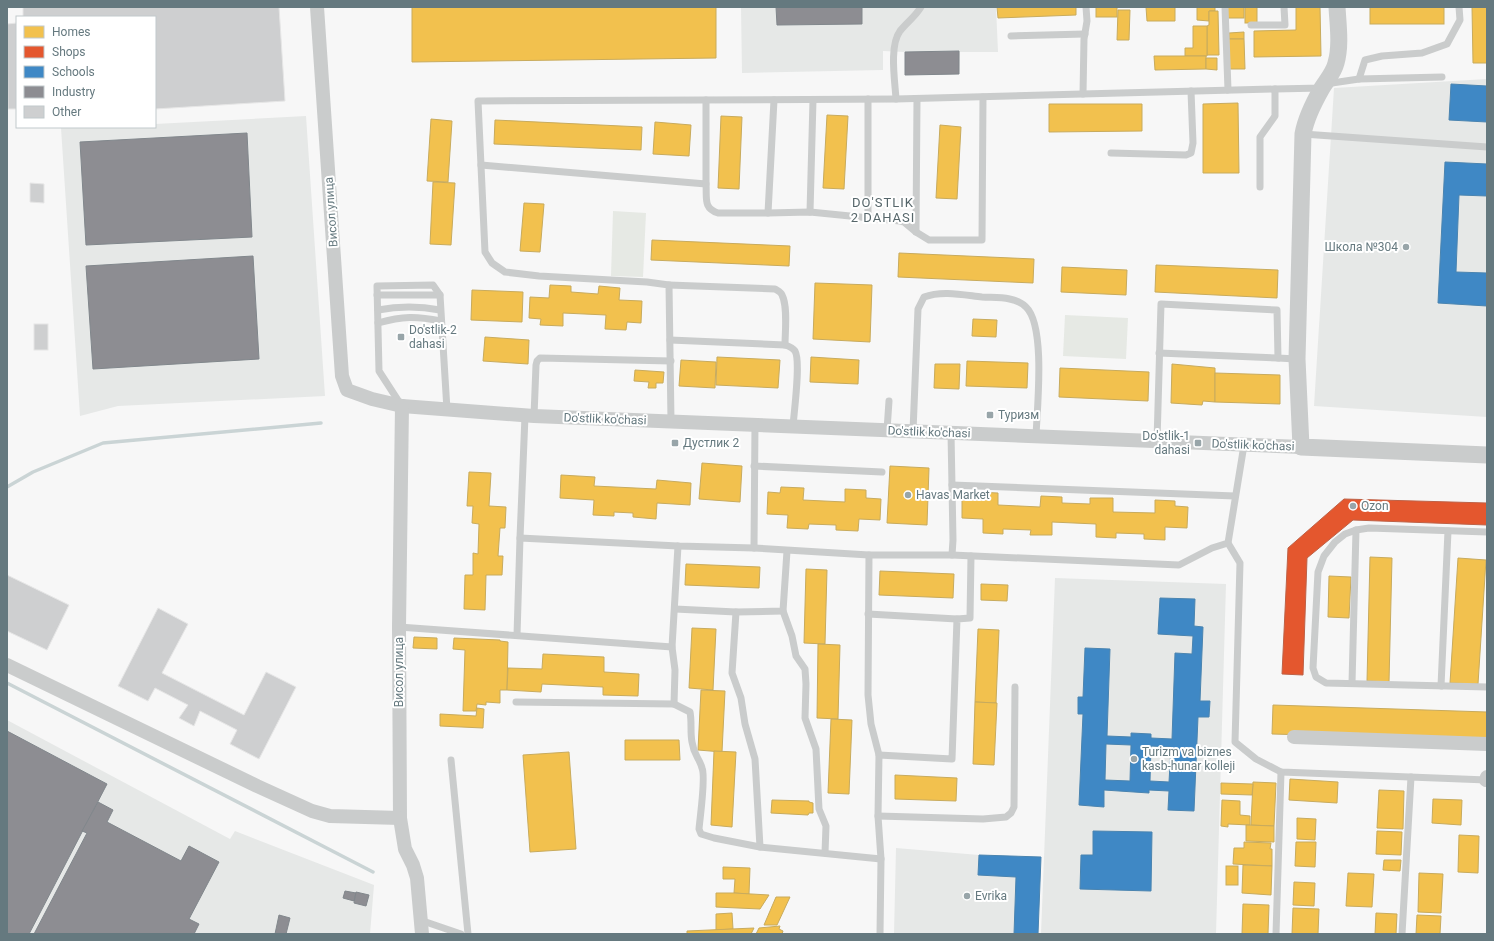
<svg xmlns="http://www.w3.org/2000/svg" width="1494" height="941" font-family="Roboto,sans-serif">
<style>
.built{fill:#e6e8e7}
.green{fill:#e6e9e4}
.homes{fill:#f2c14e;stroke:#c8ab5d}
.shops{fill:#e4572e;stroke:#be6146}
.schools{fill:#3f88c5;stroke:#4a84b0;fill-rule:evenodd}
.industry{fill:#8d8d92;stroke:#81878c}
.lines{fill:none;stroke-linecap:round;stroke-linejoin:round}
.stream{stroke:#cad4d5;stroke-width:3.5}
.building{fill:#cecfd0;stroke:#e6e6e6}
.service{stroke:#cacccc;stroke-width:7}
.minor{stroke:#cacccc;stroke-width:14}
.tertiary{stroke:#cacccc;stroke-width:17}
.poi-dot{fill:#98a5a9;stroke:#fff;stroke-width:1.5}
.labels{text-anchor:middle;stroke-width:4;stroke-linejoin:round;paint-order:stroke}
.street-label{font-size:12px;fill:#65797f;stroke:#fff}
.poi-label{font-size:12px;fill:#65797f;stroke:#fff;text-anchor:start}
.neighbourhood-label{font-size:13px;letter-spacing:1px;fill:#56666a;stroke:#fff}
</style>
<rect width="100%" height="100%" fill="#f7f7f7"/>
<!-- built -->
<g class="built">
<polygon points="741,7 996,7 998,52 960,52 959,74 905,75 905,52 883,51 883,70 742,73"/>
<polygon points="1487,79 1487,417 1314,406 1334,88"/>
<polygon points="306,116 325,396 118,406 80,416 61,128 155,127 155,124"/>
<polygon points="1055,578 1226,584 1216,934 1041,934"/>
<polygon points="7,720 230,839 235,831 374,885 370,934 7,934"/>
<polygon points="896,848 979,855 1041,857 1038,934 894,934"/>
</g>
<!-- green -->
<g class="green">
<polygon points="613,211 646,213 643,277 611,276"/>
<polygon points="1065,315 1128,318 1126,359 1063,356"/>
</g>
<!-- homes -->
<g class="homes">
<polygon points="412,7 716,7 716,58 412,62"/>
<polygon points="997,7 1076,7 1076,15 998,18"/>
<rect x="1096" y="7" width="21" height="10"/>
<polygon points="1146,7 1175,7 1175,21 1147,21"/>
<polygon points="1197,7 1215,7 1215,11 1209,11 1209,21 1197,20"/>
<rect x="1226" y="7" width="18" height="11"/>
<rect x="1245" y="7" width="12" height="16"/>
<polygon points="1296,7 1320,7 1321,56 1254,57 1254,31 1296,30"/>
<rect x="1370" y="7" width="74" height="17"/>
<polygon points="1472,7 1487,7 1487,63 1473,63"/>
<polygon points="1118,10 1130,10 1129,40 1117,40"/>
<polygon points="1209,11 1218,11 1219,55 1207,55 1207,26 1209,25"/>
<polygon points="1193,26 1207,26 1207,56 1185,56 1185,48 1193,48"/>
<polygon points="1244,32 1244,39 1229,39 1229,33"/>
<polygon points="1228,39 1244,39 1245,69 1228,69"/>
<polygon points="1154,56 1206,56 1206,69 1155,70"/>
<polygon points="1206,58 1217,58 1217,70 1206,69"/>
<polygon points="1238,103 1239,173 1203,173 1203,104"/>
<polygon points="1049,104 1142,104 1142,131 1049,132"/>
<polygon points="827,115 848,116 844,189 823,188"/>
<polygon points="721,116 742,117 739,189 718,188"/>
<polygon points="431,119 452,121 448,182 427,181"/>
<polygon points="495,120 642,127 641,150 494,144"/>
<polygon points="655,122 691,125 689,156 653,154"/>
<polygon points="940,125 961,127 957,199 936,198"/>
<polygon points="433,182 455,183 451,245 430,244"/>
<polygon points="524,203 544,204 540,252 520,251"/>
<polygon points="652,240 790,246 789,266 651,260"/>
<polygon points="899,253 1034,259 1033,283 898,277"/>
<polygon points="1156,265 1278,270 1277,298 1155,292"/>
<polygon points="1062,267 1127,270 1126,295 1061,292"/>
<polygon points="815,283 872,285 870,342 813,339"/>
<polygon points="550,285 571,286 571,292 598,294 599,286 620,288 619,300 642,301 641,323 627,322 626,330 605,329 606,315 563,313 563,326 540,325 541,319 529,318 530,297 549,298"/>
<polygon points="472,290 523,292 522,322 471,320"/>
<polygon points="973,319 997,320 996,337 972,336"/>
<polygon points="485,337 529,340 528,364 483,361"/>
<polygon points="717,357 780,360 778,388 716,385"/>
<polygon points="811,357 859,360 858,384 810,382"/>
<polygon points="681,360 716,362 715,388 679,386"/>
<polygon points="967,361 1028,363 1027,388 966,386"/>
<polygon points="935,364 960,364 959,389 934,388"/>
<polygon points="1172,364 1215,368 1215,402 1203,401 1202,405 1171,403"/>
<polygon points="1060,368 1149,372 1148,401 1059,397"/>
<polygon points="635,370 664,372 663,383 656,383 656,388 648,388 649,382 634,381"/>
<polygon points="1215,373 1280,375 1280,404 1215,402"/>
<polygon points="702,463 742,466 740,502 699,499"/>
<polygon points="890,466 929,468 927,525 887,523"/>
<polygon points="469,472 491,473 489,506 506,507 505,528 500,528 498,556 503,556 502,575 486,575 485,610 464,609 465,575 473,575 473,553 478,554 479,524 472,523 473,506 467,506"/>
<polygon points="561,475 595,477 594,486 656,489 657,480 691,483 690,505 657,503 656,519 633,517 633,513 614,512 614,516 593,515 594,500 560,498"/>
<polygon points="781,487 804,488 803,500 845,502 845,489 866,490 866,498 881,499 880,520 859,519 858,531 836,530 836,525 809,524 808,529 787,528 788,515 767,514 768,492 780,493"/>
<polygon points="977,492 998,493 998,505 1040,507 1041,496 1062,497 1062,503 1090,504 1090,498 1113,498 1113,512 1155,513 1155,500 1175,501 1175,506 1188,507 1187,528 1165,527 1165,540 1144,539 1144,534 1116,533 1116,538 1096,537 1096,524 1052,522 1052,535 1030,535 1031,530 1003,529 1003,534 983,533 983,519 962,518 962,498 977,499"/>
<polygon points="1370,557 1392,558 1389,682 1367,681"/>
<polygon points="1458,558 1486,560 1478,684 1450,683"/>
<polygon points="686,564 760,567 759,588 685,585"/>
<polygon points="806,569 827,570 825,644 804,643"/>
<polygon points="880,571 954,574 953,598 879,595"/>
<polygon points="1329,576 1351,577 1349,618 1328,617"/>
<polygon points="981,584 1008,585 1007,601 981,600"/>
<polygon points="692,628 716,629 713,690 689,688"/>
<polygon points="978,629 999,630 996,703 975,702"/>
<polygon points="414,637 437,638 437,649 413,648"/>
<polygon points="454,638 500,640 500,641 508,642 507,690 500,690 500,703 486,702 486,705 477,704 476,711 463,711 465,650 453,649"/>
<polygon points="818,644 840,645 838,719 817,718"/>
<polygon points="543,654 604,657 604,672 639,674 638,696 603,695 603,687 542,684 541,692 507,690 508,668 542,669"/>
<polygon points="701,690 725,691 722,752 698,750"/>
<polygon points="975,702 997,703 994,765 973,764"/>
<polygon points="1273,705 1487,712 1487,740 1272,734"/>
<polygon points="477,708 484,709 483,728 440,726 440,714 476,716"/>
<polygon points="831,719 852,720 849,794 828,793"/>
<polygon points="625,740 679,740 680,760 625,760"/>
<polygon points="714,751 736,752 732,827 711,825"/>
<polygon points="569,752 576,849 530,852 523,755"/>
<polygon points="895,775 957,778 956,801 895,799"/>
<polygon points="1290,779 1338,782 1337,803 1289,800"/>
<polygon points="1253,782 1276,783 1274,826 1251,825"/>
<polygon points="1221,783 1253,784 1252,795 1221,794"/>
<polygon points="1379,790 1404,791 1403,829 1377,828"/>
<polygon points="1433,799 1462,800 1461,825 1432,823"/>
<polygon points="772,800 809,801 809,802 813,803 813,813 809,813 808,815 771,813"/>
<polygon points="1222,800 1240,801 1240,815 1250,816 1250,825 1228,824 1228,827 1221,826"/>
<polygon points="1297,818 1316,819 1315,840 1297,839"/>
<polygon points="1246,825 1274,826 1274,842 1246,841"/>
<polygon points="1377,831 1402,832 1401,855 1376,854"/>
<polygon points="1459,835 1479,836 1478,873 1458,872"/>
<polygon points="1244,842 1271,843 1270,849 1272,849 1272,866 1233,864 1234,848 1244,848"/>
<polygon points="1296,842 1316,842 1315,867 1295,866"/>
<polygon points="1384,860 1401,860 1400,871 1383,870"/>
<polygon points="1243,865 1272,866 1271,895 1242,893"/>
<rect x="1226" y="866" width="12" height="19"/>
<polygon points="723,867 750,868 749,894 734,893 735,879 723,879"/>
<polygon points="1348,873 1374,874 1372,907 1346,906"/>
<polygon points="1419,873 1443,874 1441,913 1418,912"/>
<polygon points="1294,882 1315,883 1314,906 1293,905"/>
<polygon points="716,893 734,893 769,895 760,909 716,907"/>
<polygon points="776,897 790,897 777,925 764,925"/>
<polygon points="1243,904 1269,905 1268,934 1242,934"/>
<polygon points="1293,908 1319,909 1318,934 1292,934"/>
<polygon points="732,913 733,929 716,930 716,914"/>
<polygon points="1376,913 1397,914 1396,934 1375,934"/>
<polygon points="1417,915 1441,916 1440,934 1416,934"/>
<polygon points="780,926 779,929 783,931 782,934 756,934 759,928"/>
<polygon points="754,928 751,934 687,934 687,931"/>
</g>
<!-- shops -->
<polygon class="shops" points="1344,499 1487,503 1487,525 1353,520 1307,558 1303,675 1282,674 1288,548"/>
<!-- schools -->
<g class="schools">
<polygon points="1451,84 1487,86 1487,122 1449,120"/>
<polygon points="1445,162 1487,164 1487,196 1459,195 1456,272 1487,273 1487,306 1438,303"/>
<path d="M1160,598l35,1 -1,27 9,1 -3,74h10l-1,16h-11l-4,94 -26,-1 1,-19 -20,-1v3l-45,-3v17l-25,-2 4,-91h-5v-17h5l2,-49 25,1 -3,87 24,1v-4l20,1v4l21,1 3,-86 17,1 1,-18 -35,-2zM1106,744l25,1 -1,36 -25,-1zM1151,746l20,1 -2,35 -19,-1z"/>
<polygon points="1093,831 1152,832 1151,891 1080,889 1081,855 1093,855"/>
<polygon points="979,855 1041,857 1038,934 1014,934 1016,877 978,875"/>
</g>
<!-- industry -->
<g class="industry">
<polygon points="776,7 862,7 862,24 777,25"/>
<polygon points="959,51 959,74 905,75 905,52"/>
<polygon points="247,133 252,237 86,245 80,142"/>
<polygon points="253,256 259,359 93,369 86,266"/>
<polygon points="7,731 107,784 29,934 7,934"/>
<polygon points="98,802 113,810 107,822 181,861 189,846 219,862 189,919 199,924 194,934 34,934 87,833 82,831"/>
<polygon points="345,891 356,893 354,901 343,898"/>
<polygon points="356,892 369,895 366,906 354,903"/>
<polygon points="279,915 290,918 286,934 275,934"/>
</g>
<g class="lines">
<!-- stream -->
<g class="stream">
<polyline points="7,487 33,472 103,443 321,423"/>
<polyline points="7,683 373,872"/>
</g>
</g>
<!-- building -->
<g class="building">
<polygon points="23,7 279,7 285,101 155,109 155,17 23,17"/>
<polygon points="17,23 17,109 8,109 7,24"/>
<polygon points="30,183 44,184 44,203 30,202"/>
<rect x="34" y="324" width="14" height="26"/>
<polygon points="7,575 69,605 47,650 7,631"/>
<polygon points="158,608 188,624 162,673 244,715 266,672 296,687 259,759 230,744 237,730 200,711 194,726 179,718 188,705 155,688 148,701 118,686"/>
</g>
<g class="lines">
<!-- service -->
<g class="service">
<polyline points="1225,7 1228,90"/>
<polyline points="1251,25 1285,25 1284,7"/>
<polyline points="1011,36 1085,34"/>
<polyline points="1359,79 1365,60 1382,56 1422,53 1447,44 1460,20 1459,7"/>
<polyline points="1083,94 1084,39 1087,21 1086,7"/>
<path d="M896,99c-1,-18 -7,-53 4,-68 7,-9 15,-14 21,-24"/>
<polyline points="1303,134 1487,147"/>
<polyline points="1111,153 1186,155 1191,153 1193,143 1191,91"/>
<polyline points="481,165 706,184 706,100"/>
<path d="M706,184c1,14 -3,24 12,29h50l6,-113"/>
<polyline points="1260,187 1260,137 1275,116 1275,89"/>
<polyline points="810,212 813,100"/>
<polyline points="768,213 810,212 900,221 904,222 916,232 929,240 982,240 983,97"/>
<polyline points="868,218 868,99"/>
<polyline points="916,232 917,99"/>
<path d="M669,285l106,4c3,2 6,3 7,6 6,11 3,37 3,50"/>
<polyline points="377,295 440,295"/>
<path d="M378,310c21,-4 41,-4 62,0"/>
<path d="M378,323c25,-7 38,-7 63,-2"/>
<path d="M670,340l115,5c3,1 8,3 10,6 6,10 -1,61 -2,75"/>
<polyline points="1159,353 1278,358"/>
<polyline points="401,405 379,371 377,286 433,285 440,295 447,410"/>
<polyline points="534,416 536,365 537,361 540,358 671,361"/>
<polyline points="671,421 669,285 647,282 539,276 505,272 492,263 485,252 478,101 896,99 1275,89 1322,88 1332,83 1359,79 1442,77"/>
<polyline points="887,430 889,401"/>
<path d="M913,431l5,-122 6,-12c18,-7 40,-2 58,0 14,1 33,-1 44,10 20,19 11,102 10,129"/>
<polyline points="951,433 953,540 952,555"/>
<polyline points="1157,441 1161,304 1277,310 1278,358 1296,359"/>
<polyline points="754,466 882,472"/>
<polyline points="952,485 1235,496"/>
<polyline points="1487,532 1369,528 1356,530 1345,534 1335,542 1324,556 1318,572 1313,668 1316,677 1326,683 1487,687"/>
<polyline points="520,538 525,416"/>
<polyline points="1228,543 1240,563 1235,742 1256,759 1281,772 1487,780"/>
<polyline points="754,548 755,424"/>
<polyline points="869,555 868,695 871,724 879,755"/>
<polyline points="675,609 736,612 783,611 787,551"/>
<polyline points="783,611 792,636 796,656 805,669 806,684 805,718 816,749 819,809 826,826 825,853"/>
<polyline points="736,612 732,673 741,698 745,724 755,759 760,847"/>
<polyline points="868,614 957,619"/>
<polyline points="399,627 672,647"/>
<polyline points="517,635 520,538 678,546 754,548 869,555 952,555 1179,565 1212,548 1228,543 1244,445"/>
<polyline points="1352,683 1356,530"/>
<polyline points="1441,686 1448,531"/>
<path d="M516,702l158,2 16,8c2,10 0,20 2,30 2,14 7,15 10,26 4,9 -2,49 -3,61l2,5 13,4 46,9 121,12"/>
<polyline points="674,704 675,670 672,647 678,546"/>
<polyline points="451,760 468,934"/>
<polyline points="878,816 983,819 1006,817 1011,813 1014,807 1015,687"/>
<polyline points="420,920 461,934"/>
<polyline points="880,934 881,859 878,816 879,755 952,759 957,619 970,618 971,556"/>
<polyline points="1276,934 1281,772"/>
<polyline points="1402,934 1411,777"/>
</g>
<!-- minor -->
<g class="minor">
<polyline points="317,7 342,376 347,390 372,399 402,406 534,416 1301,447"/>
<polyline points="402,406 399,627 400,818 405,849 413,865 417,878 422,934"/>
<polyline points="7,665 257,786 312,811 330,816 400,818"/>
<polyline points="1294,737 1487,744"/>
<polyline points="1486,780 1487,777"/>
</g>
<!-- tertiary -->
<path class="tertiary" d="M1337,7c1,18 4,39 -1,56 -2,9 -9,17 -14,25 -8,14 -16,29 -19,46l-6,225 4,88 186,8"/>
</g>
<!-- markers -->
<g class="poi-dot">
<circle cx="1406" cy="247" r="4"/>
<rect x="397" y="333" width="8" height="8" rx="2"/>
<rect x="986" y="411" width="8" height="8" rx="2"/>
<rect x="671" y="439" width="8" height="8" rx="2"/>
<rect x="1194" y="439" width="8" height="8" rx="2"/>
<circle cx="908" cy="495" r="4"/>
<circle cx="1353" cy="506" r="4"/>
<circle cx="1134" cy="759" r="4"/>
<circle cx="967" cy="896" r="4"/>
</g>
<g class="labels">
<!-- street labels -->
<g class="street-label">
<text transform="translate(331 212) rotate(-94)" y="4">Висол улица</text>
<text transform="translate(605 419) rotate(2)" y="4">Do'stlik ko'chasi</text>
<text transform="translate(929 432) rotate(2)" y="4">Do'stlik ko'chasi</text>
<text transform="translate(1253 445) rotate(2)" y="4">Do'stlik ko'chasi</text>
<text transform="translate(399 672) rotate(-90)" y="4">Висол улица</text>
</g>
<!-- poi labels -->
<g class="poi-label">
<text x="1398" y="251" text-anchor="end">Школа №304</text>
<text x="409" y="334">Do'stlik-2<tspan x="409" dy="14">dahasi</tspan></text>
<text x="998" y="419">Туризм</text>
<text x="1190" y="440" text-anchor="end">Do'stlik-1<tspan x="1190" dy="14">dahasi</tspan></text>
<text x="683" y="447">Дустлик 2</text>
<text x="916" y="499">Havas Market</text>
<text x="1361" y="510">Ozon</text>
<text x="1142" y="756">Turizm va biznes<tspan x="1142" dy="14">kasb-hunar kolleji</tspan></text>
<text x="975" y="900">Evrika</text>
</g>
<!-- neighbourhood labels -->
<g class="neighbourhood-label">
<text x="883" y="207">DO'STLIK<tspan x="883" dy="15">2 DAHASI</tspan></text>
</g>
</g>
<!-- border -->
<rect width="1494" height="941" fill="none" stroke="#65797f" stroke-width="16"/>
<!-- legend -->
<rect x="16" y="16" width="140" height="112" fill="#ffffff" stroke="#c1c9cc"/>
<rect x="24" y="26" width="20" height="12" fill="#f2c14e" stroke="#c1c9cc"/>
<text x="52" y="36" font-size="12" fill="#65797f">Homes</text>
<rect x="24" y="46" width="20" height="12" fill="#e4572e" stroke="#c1c9cc"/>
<text x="52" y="56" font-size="12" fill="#65797f">Shops</text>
<rect x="24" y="66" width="20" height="12" fill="#3f88c5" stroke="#c1c9cc"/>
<text x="52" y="76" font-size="12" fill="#65797f">Schools</text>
<rect x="24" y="86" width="20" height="12" fill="#8d8d92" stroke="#c1c9cc"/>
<text x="52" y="96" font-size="12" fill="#65797f">Industry</text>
<rect x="24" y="106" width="20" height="12" fill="#cecfd0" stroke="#c1c9cc"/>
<text x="52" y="116" font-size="12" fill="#65797f">Other</text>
</svg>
